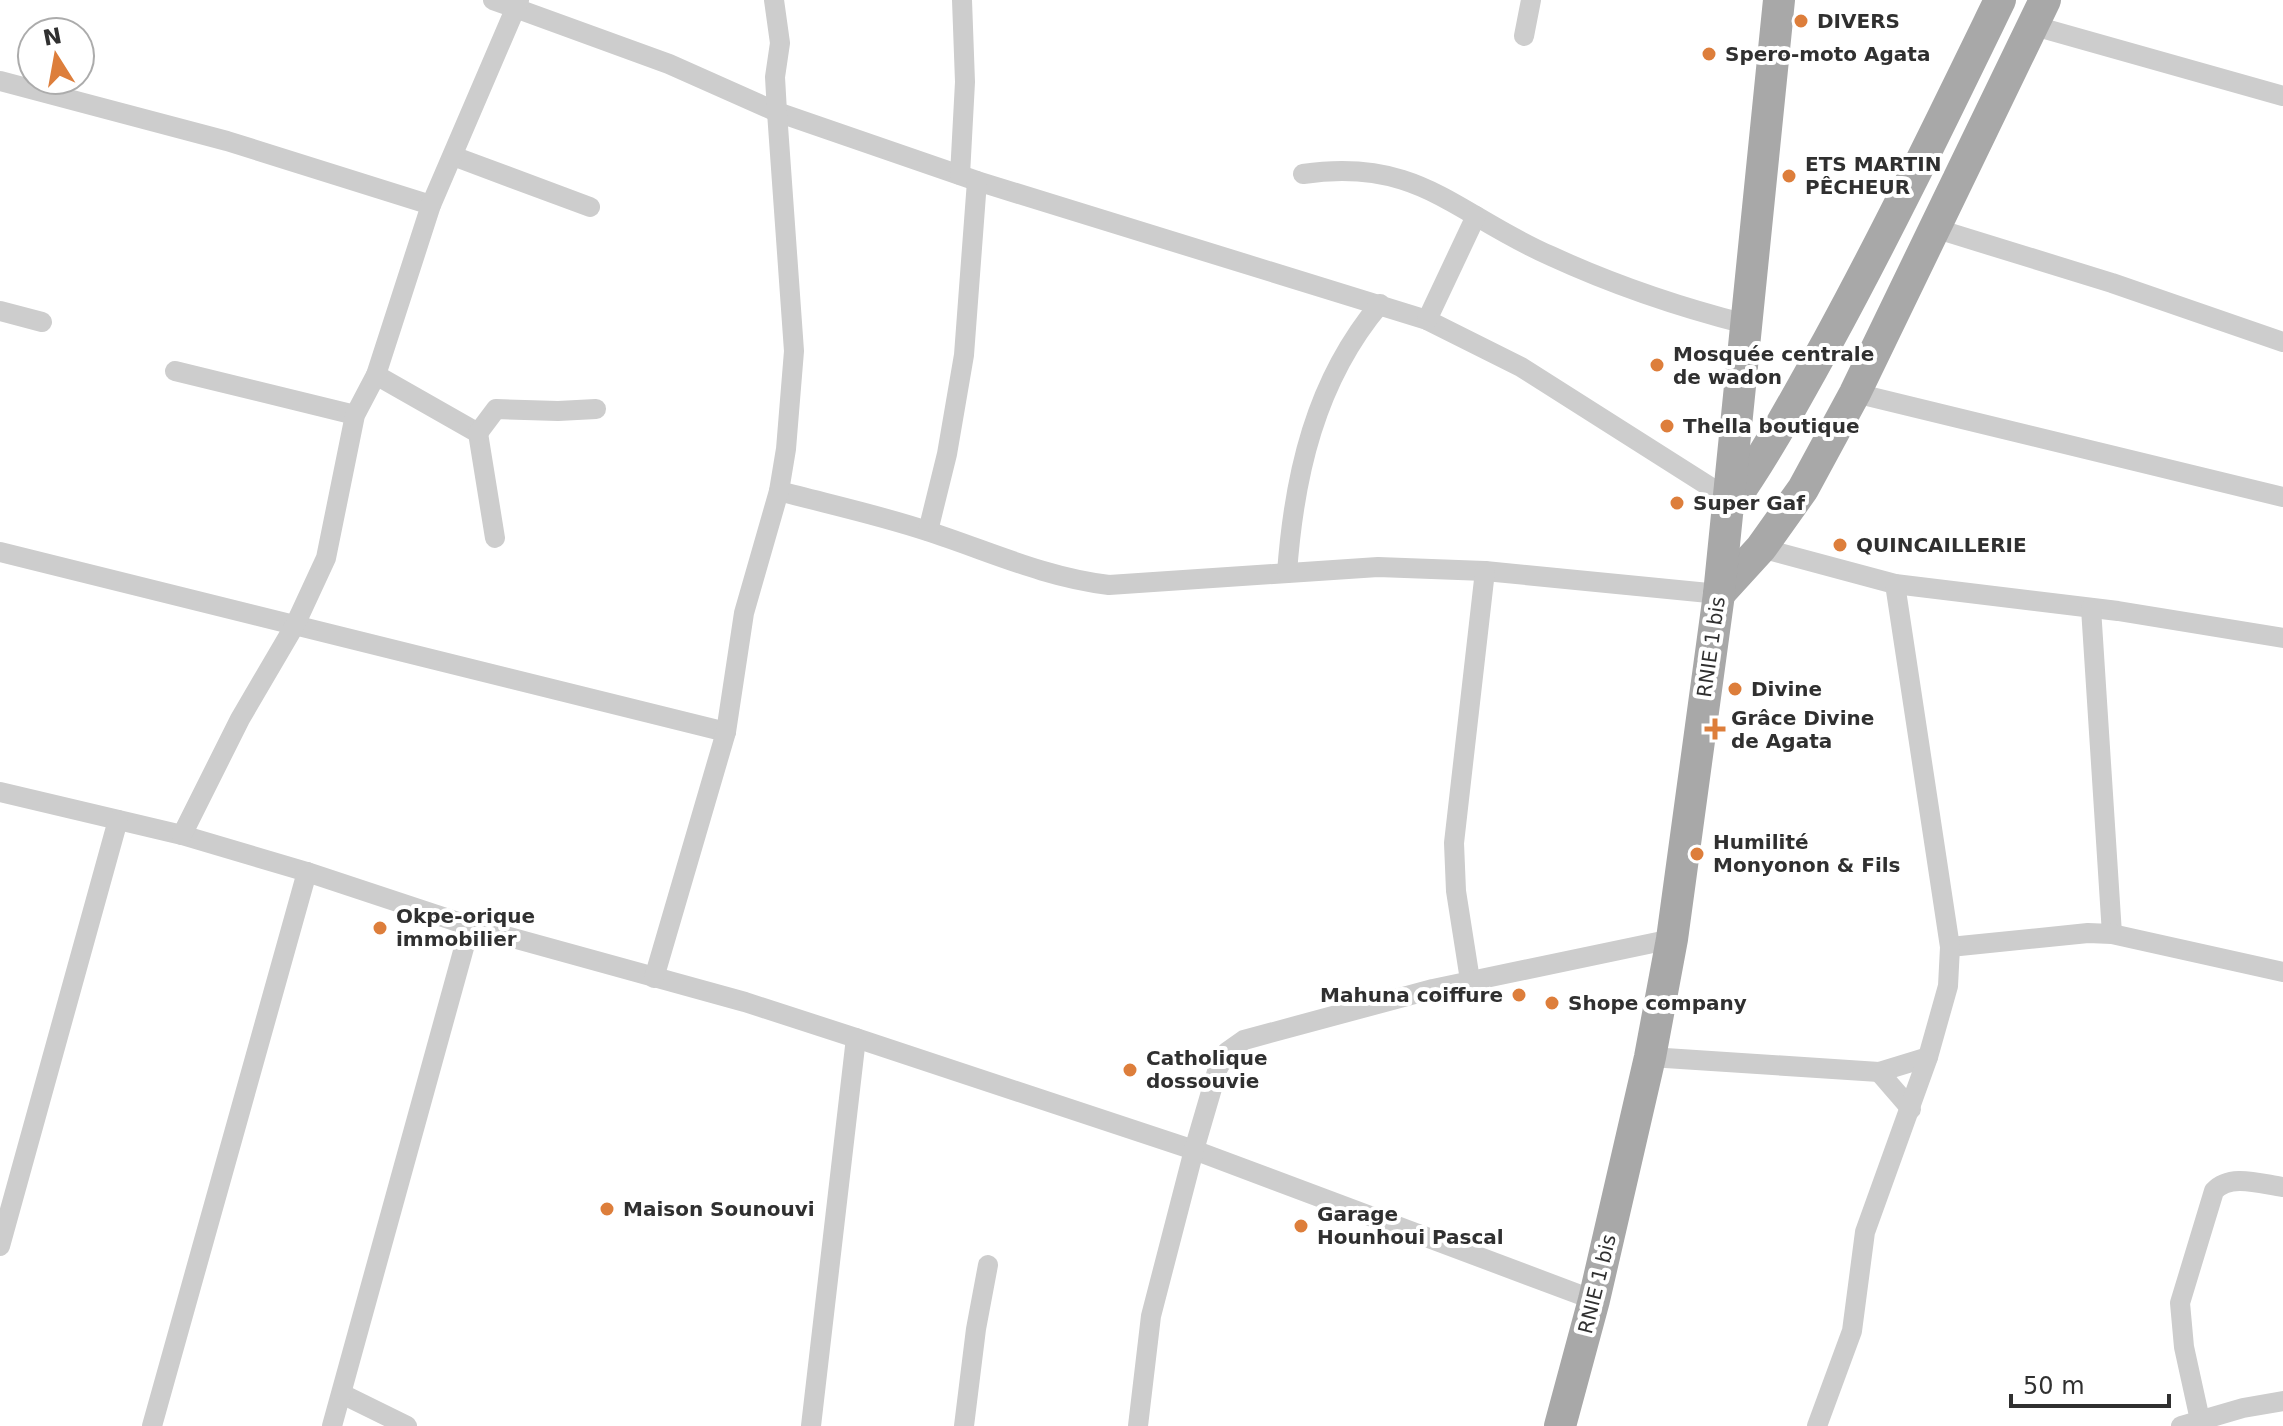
<svg xmlns="http://www.w3.org/2000/svg" width="2283" height="1426" font-family="'DejaVu Sans',sans-serif">
<style>
.lines{fill:none;stroke-linecap:round;stroke-linejoin:round}
.minor{stroke:#cdcdcd;stroke-width:20}
.primary{stroke:#a8a8a8;stroke-width:32}
.poi-dot{fill:#dd7e3b;stroke:#fff;stroke-width:3}
.labels{text-anchor:middle;stroke-width:8;stroke-linejoin:round;paint-order:stroke}
.poi-label{font-size:20px;font-weight:bold;fill:#303030;stroke:#fff;text-anchor:start}
.street-label{font-size:20px;fill:#303030;stroke:#fff}
</style>
<rect width="100%" height="100%" fill="#fff"/>
<g class="lines">
<!-- minor -->
<g class="minor">
<polyline points="493,0 669,64 777,112 977,181 1427,320 1521,367 1729,499"/>
<polyline points="2031,25 2283,96"/>
<polyline points="1524,36 1531,0"/>
<polyline points="0,81 227,141 431,205"/>
<polyline points="453,156 590,207"/>
<path d="M1303,174c116,-17 152,40 248,82 63,29 128,51 195,68"/>
<polyline points="960,175 965,82 962,0"/>
<polyline points="1934,228 2112,283 2283,342"/>
<polyline points="0,311 42,322"/>
<polyline points="1427,320 1476,216"/>
<polyline points="175,371 355,415"/>
<polyline points="376,375 478,433 495,538"/>
<polyline points="1855,393 2283,497"/>
<polyline points="478,433 496,409 558,411 596,409"/>
<path d="M779,491c49,13 100,24 148,40 62,20 116,46 182,54l269,-18 107,4 234,23"/>
<polyline points="928,531 947,454 964,355 977,181"/>
<polyline points="1761,548 1895,584 2118,611 2283,638"/>
<polyline points="0,552 726,732"/>
<path d="M1287,573c7,-97 28,-192 93,-269"/>
<polyline points="2091,608 2112,934"/>
<polyline points="0,792 182,835 307,872 470,926 745,1002 856,1038 1194,1150 1594,1300"/>
<polyline points="182,835 240,719 295,625 326,558 355,415 376,375 431,205 519,0"/>
<polyline points="1950,947 2088,933 2112,934 2283,972"/>
<polyline points="654,978 726,732 744,613 779,491 786,449 794,351 777,112 775,77 780,43 774,0"/>
<polyline points="1470,980 1456,891 1454,843 1485,571"/>
<polyline points="1650,1057 1879,1072 1928,1057"/>
<polyline points="1879,1072 1911,1109"/>
<polyline points="0,1246 118,820"/>
<polyline points="342,1394 407,1426"/>
<path d="M2200,1420l-16,-73 -4,-44 34,-112c16,-18 47,-7 69,-4"/>
<polyline points="152,1426 307,872"/>
<polyline points="332,1426 470,926"/>
<polyline points="811,1426 856,1038"/>
<polyline points="964,1426 976,1329 988,1265"/>
<polyline points="1138,1426 1151,1316 1194,1150 1218,1068 1227,1052 1244,1040 1433,989 1672,939"/>
<polyline points="1817,1426 1852,1331 1865,1232 1928,1057 1948,986 1950,947 1895,584"/>
<polyline points="2181,1426 2243,1408 2283,1401"/>
</g>
<!-- primary -->
<g class="primary">
<path d="M1728,508c38,-53 68,-110 100,-167 61,-112 116,-226 172,-341"/>
<polyline points="1719,594 1761,548 1803,489 1855,393 2045,0"/>
<polyline points="1560,1426 1594,1300 1650,1057 1672,939 1719,594 1779,0"/>
</g>
</g>
<!-- markers -->
<g class="poi-dot">
<circle cx="1801" cy="21" r="8"/>
<circle cx="1709" cy="54" r="8"/>
<circle cx="1789" cy="176" r="8"/>
<circle cx="1657" cy="365" r="8"/>
<circle cx="1667" cy="426" r="8"/>
<circle cx="1677" cy="503" r="8"/>
<circle cx="1840" cy="545" r="8"/>
<circle cx="1735" cy="689" r="8"/>
<path d="M1711 717h8v8h8v8h-8v8h-8v-8h-8v-8h8z"/>
<circle cx="1697" cy="854" r="8"/>
<circle cx="380" cy="928" r="8"/>
<circle cx="1519" cy="995" r="8"/>
<circle cx="1552" cy="1003" r="8"/>
<circle cx="1130" cy="1070" r="8"/>
<circle cx="607" cy="1209" r="8"/>
<circle cx="1301" cy="1226" r="8"/>
</g>
<g class="labels">
<!-- poi labels -->
<g class="poi-label">
<text x="1817" y="28">DIVERS</text>
<text x="1725" y="61">Spero-moto Agata</text>
<text x="1805" y="171">ETS MARTIN<tspan x="1805" dy="23">PÊCHEUR</tspan></text>
<text x="1673" y="361">Mosquée centrale<tspan x="1673" dy="23">de wadon</tspan></text>
<text x="1683" y="433">Thella boutique</text>
<text x="1693" y="510">Super Gaf</text>
<text x="1856" y="552">QUINCAILLERIE</text>
<text x="1751" y="696">Divine</text>
<text x="1731" y="725">Grâce Divine<tspan x="1731" dy="23">de Agata</tspan></text>
<text x="1713" y="849">Humilité<tspan x="1713" dy="23">Monyonon &amp; Fils</tspan></text>
<text x="396" y="923">Okpe-orique<tspan x="396" dy="23">immobilier</tspan></text>
<text x="1503" y="1002" text-anchor="end">Mahuna coiffure</text>
<text x="1568" y="1010">Shope company</text>
<text x="1146" y="1065">Catholique<tspan x="1146" dy="23">dossouvie</tspan></text>
<text x="623" y="1216">Maison Sounouvi</text>
<text x="1317" y="1221">Garage<tspan x="1317" dy="23">Hounhoui Pascal</tspan></text>
</g>
<!-- street labels -->
<g class="street-label">
<text transform="translate(1711 647) rotate(-82)" y="7">RNIE 1 bis</text>
<text transform="translate(1597 1284) rotate(-76)" y="7">RNIE 1 bis</text>
</g>
</g>
<!-- north arrow -->
<g transform="translate(56 56) rotate(349)"><circle r="38" fill="#ffffff" stroke="#acacac" stroke-width="2"/>
<path d="M0-6L14 30L0 20L-14 30Z" fill="#dd7e3b"/>
<text y="-12" font-size="22" font-weight="bold" text-anchor="middle" fill="#303030">N</text>
</g>
<!-- scale -->
<path d="M2011 1394v12h158v-12" fill="none" stroke="#303030" stroke-width="4"/>
<text x="2023" y="1394" font-size="24" fill="#303030" stroke="#ffffff" stroke-width="6" paint-order="stroke">50 m</text>
</svg>
